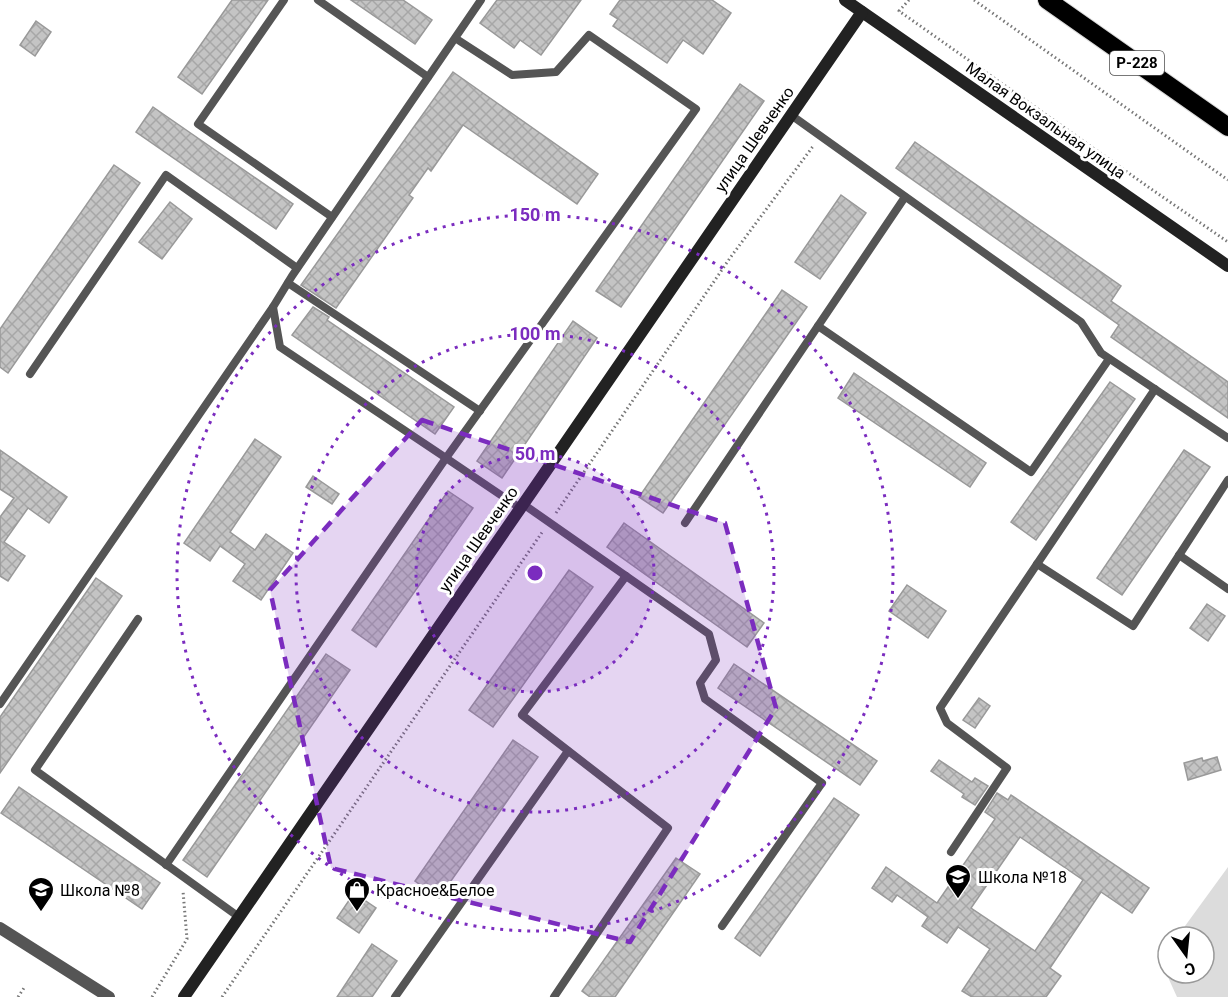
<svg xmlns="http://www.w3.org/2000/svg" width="1228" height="997" font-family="Roboto,sans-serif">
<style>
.park{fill:#dcdcdc}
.building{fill:url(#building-cross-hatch);stroke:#999;stroke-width:1.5;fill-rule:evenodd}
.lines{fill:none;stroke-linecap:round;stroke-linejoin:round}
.highway-casing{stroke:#dbdbdb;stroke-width:20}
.path{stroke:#777;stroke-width:3;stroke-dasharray:1.5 3;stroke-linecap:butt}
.lane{stroke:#555;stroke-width:8}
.street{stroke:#555;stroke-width:12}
.secondary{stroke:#222;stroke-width:12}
.highway{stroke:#000;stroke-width:18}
.marked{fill:#7b2cbf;fill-opacity:0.2;stroke:#7b2cbf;stroke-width:4.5;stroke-dasharray:12 8;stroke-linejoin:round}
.ring{fill:none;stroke:#7b2cbf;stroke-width:3;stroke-dasharray:3 6}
.labels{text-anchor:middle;stroke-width:6;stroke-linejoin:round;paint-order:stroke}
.shield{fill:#fff;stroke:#4c4c4c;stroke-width:1.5}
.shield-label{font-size:15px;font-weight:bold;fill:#000}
.street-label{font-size:16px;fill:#000;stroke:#fff}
.poi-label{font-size:16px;fill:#000;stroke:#fff;text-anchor:start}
.centre{fill:#7b2cbf;stroke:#fff;stroke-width:3}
.ring-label{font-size:18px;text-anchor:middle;font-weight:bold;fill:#7b2cbf;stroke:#fff;stroke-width:6;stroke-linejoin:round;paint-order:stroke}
</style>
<defs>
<pattern id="building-cross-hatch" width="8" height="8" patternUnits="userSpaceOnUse" patternTransform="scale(1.5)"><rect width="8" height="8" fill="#c4c4c4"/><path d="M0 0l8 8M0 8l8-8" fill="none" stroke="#a7a7a7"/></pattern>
</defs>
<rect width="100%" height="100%" fill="#fff"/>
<!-- park -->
<polygon class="park" points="1228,867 1228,997 1177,997 1167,975 1168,969 1168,973 1204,973 1204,937 1177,937"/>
<!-- building -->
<g class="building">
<polygon points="232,0 268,0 202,94 178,77"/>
<polygon points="351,0 403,0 432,20 415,44"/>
<polygon points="497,0 581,0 541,55 520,40 514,48 480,23"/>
<polygon points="620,0 712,0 731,13 703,54 683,40 667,63 613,26 618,19 610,14"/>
<polygon points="36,21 51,32 35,56 20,45"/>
<polygon points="453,72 598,174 577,204 463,125 431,171 428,168 409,195 413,198 336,308 301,285"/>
<polygon points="740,84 764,101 621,307 596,291"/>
<polygon points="153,107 293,204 276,229 136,132"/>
<polygon points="915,142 1121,286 1111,301 1228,382 1228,418 1111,337 1119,325 896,168"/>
<polygon points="114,165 140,183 8,373 0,367 0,329"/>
<polygon points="841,195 866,213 820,279 795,262"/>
<polygon points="170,202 192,219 162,259 139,242"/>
<polygon points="782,290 807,307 663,513 639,497"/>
<polygon points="313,307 329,317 327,320 454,407 435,434 292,335"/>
<polygon points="573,321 597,338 502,478 477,461"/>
<polygon points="854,373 986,463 970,487 838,398"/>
<polygon points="1110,382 1135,399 1036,540 1011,522"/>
<polygon points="255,439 281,457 230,532 255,550 266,534 293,553 261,600 233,581 245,564 220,546 210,561 184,543"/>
<polygon points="0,450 67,497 49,523 28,508 4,542 25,556 8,581 0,576 0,517 14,498 0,489"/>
<polygon points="1184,450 1210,467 1122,595 1097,578"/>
<polygon points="313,476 339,494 332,504 306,487"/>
<polygon points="448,491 473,508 376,647 352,630"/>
<polygon points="624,523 764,623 747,647 607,547"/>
<polygon points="569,570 593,587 493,727 469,710"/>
<polygon points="96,578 122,596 0,773 0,717"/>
<polygon points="907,585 946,611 928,638 889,611"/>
<polygon points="1207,604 1225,616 1208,641 1190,628"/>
<polygon points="326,654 350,670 207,877 183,860"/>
<polygon points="734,664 877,761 860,785 718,688"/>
<polygon points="979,698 990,706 975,728 963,720"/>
<polygon points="513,740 538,757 439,898 415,881"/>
<polygon points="1217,757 1221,770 1188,780 1184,763 1202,758 1203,761"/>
<polygon points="939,760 972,782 975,778 988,786 975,805 962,797 964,794 931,771"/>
<polygon points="19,787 160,883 142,909 1,813"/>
<path d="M997,793l11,7 3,-5 138,93 -17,25 -31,-21 -51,76 11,8 -15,21h-74l-10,-6 28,-42 -32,-22 -11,16 -25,-17 6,-9 -31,-22 -5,7 -20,-14 14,-21 51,36 58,-84 -10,-7zM1020,837l63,43 -48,71 -64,-43z"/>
<polygon points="834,798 859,815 760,956 735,938"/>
<polygon points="676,858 700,874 615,997 590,997 582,991"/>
<polygon points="354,893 376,908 359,933 337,918"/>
<polygon points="372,944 397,961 372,997 337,997"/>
</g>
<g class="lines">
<defs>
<polyline id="highway" points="1047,0 1228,127"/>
</defs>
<!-- highway casing -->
<use href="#highway" class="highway-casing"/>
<!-- path -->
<g class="path">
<polyline points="909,0 899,11 1154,191 1228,242"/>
<polyline points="974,0 1228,180"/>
<polyline points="556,513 730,258 814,145"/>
<polyline points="18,997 24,988"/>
<polyline points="152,997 187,939 183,891"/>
<polyline points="222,997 543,531"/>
</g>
<!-- lane -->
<g class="lane">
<polyline points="284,0 198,124 332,217"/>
<polyline points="318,0 428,77"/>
<polyline points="455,38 512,75 556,72 589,35 696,109 446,458 280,347 273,307 292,276 481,0"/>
<polyline points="791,115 1081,322 1101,353 1228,438"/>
<polyline points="905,197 818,326 1031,472 1109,359"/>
<polyline points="288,283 480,411"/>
<polyline points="30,374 166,175 297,268"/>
<polyline points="523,504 709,634 716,660 700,683 705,699 822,783 722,926"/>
<polyline points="685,523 818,326"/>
<polyline points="1179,555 1228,589"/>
<polyline points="1037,564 1133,626 1228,480"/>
<polyline points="138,619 35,770 239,917"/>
<polyline points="0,704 273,307"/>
<polyline points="951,852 1007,768 947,723 940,708 1155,389"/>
<polyline points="166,865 446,458 520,508"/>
<polyline points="395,997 568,751"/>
<polyline points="554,997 668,828 522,715 626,576"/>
</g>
<!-- street -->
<polyline class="street" points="0,928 109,997"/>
<!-- secondary -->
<g class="secondary">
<polyline points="845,0 1228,266"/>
<polyline points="184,997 862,12"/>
</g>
<!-- highway -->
<use href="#highway" class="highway"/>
</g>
<!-- marked area -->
<path class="marked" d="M422,420l303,103 51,185 -146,234 -299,-74 -61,-278z"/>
<!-- distance rings -->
<circle cx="535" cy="573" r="119" fill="#7b2cbf" fill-opacity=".12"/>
<g class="ring">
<circle cx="535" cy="573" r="119"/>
<circle cx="535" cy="573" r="239"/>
<circle cx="535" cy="573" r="358"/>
</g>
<!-- icons -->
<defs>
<symbol id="school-pin" viewBox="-11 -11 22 30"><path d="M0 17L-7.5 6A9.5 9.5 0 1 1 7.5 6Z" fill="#000" stroke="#fff"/><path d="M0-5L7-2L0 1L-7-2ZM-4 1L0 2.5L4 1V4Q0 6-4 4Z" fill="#fff"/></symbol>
<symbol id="shop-pin" viewBox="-11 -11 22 30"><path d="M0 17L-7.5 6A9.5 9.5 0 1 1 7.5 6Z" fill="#000" stroke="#fff"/><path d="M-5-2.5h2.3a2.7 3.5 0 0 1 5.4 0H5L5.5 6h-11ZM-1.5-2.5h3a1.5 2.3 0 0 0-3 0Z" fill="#fff"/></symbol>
</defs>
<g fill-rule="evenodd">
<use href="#school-pin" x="943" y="862" width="30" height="40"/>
<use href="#school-pin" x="26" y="875" width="30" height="40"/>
<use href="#shop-pin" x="342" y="875" width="30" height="40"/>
</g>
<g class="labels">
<!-- shield labels -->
<rect class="shield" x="1110" y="51" width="54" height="24" rx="4.5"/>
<g class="shield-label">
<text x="1137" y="68">Р-228</text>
</g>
<!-- street labels -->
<g class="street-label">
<text transform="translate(1046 120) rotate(35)" y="6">Малая Вокзальная улица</text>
<text transform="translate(754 139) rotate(-55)" y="6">улица Шевченко</text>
<text transform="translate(478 539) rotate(-55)" y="6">улица Шевченко</text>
</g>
<!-- poi labels -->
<g class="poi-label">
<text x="978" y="883">Школа №18</text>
<text x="60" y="896">Школа №8</text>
<text x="376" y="896">Красное&amp;Белое</text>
</g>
</g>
<circle cx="535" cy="573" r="9" class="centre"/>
<g class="ring-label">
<text x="535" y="221">150 m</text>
<text x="535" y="340">100 m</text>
<text x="535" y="460">50 m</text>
</g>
<!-- north arrow -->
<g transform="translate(1186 955) rotate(165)"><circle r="28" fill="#ffffff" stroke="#999999" stroke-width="1.5"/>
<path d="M0-4.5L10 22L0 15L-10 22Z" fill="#000000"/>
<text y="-9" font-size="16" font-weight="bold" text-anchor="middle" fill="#000000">С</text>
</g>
</svg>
